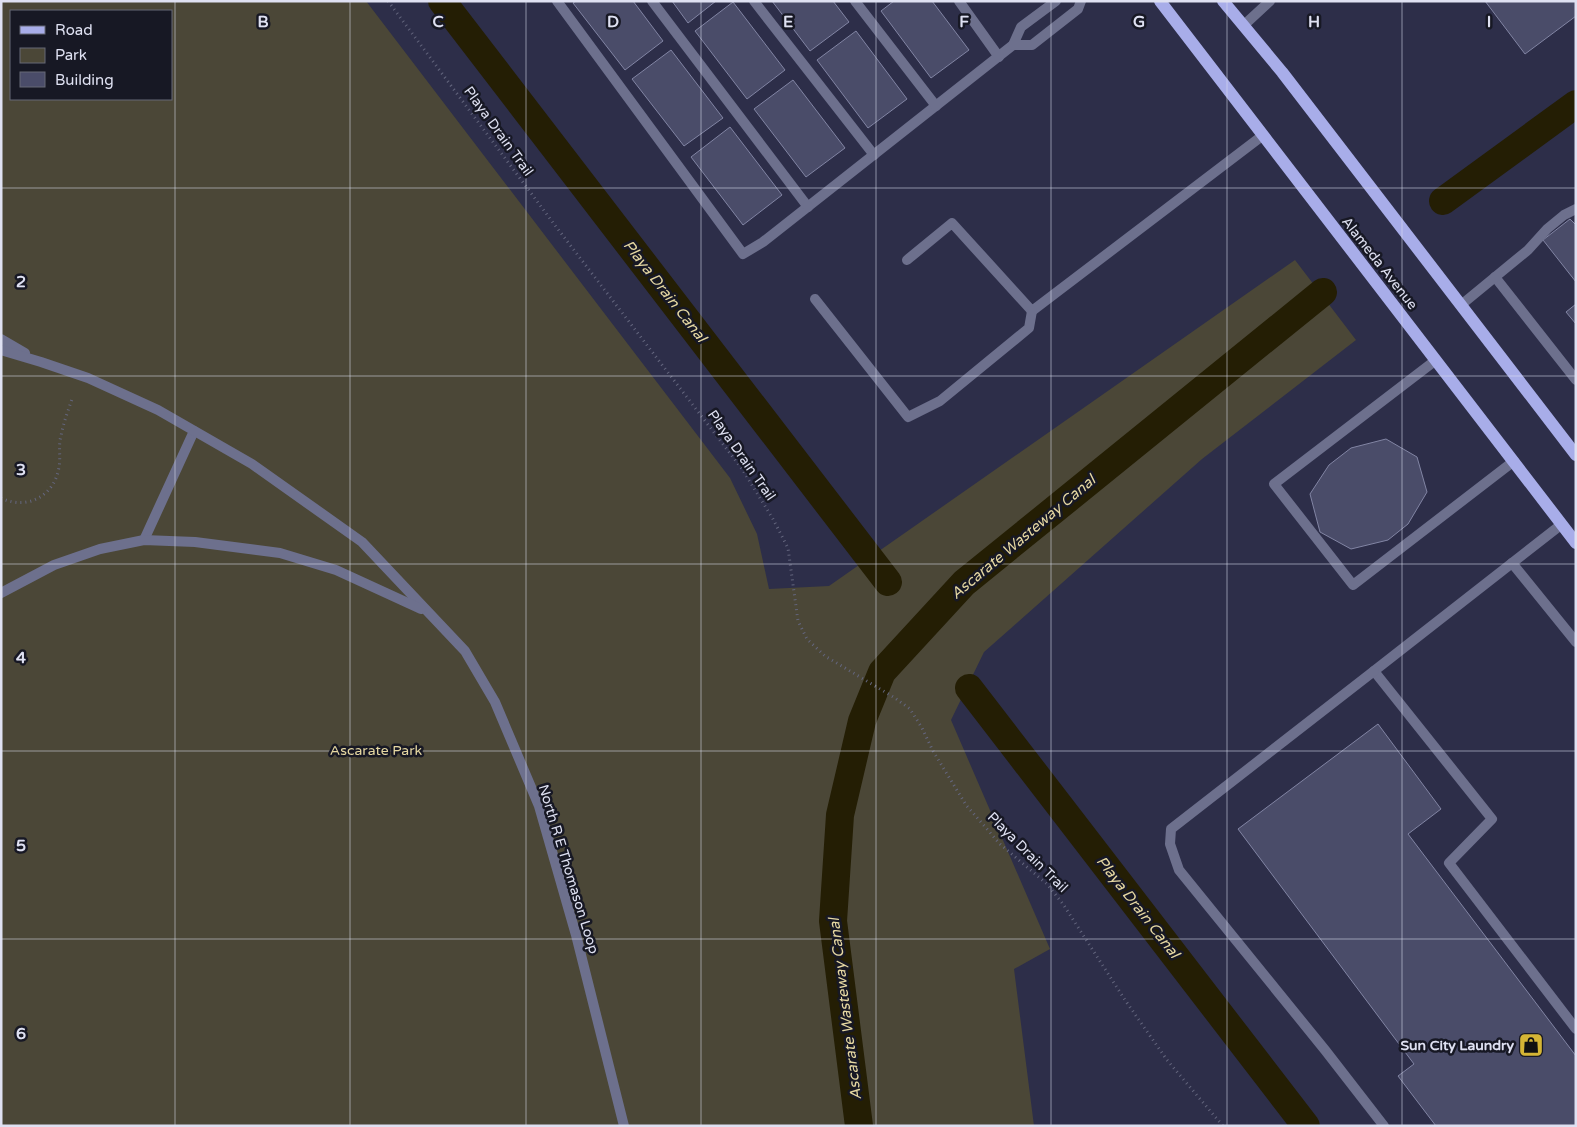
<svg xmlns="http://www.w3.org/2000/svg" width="1577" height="1127" font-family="'Varela Round',sans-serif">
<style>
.green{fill:#4b4737;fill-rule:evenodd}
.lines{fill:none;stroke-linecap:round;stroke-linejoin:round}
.canal{stroke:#241e04;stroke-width:28}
.building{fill:#4a4c69;stroke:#8285a4}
.path{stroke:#64667e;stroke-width:3;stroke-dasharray:1 4;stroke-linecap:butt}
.service{stroke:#6d708d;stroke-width:10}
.minor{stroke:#6d708d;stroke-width:10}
.primary{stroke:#a8ade9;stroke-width:12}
.grid{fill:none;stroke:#dfe1f2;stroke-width:1;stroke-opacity:0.55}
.labels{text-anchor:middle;stroke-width:5;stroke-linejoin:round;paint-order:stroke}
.street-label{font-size:14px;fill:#dfe1f2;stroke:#171824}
.park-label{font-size:14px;fill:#e6d8a2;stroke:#171824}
.poi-label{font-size:14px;font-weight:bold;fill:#dfe1f2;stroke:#171824;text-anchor:end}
.water-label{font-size:15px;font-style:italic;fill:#e6d8a2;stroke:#171824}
.grid-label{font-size:16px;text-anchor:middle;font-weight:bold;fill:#dfe1f2;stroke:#171824;stroke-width:5;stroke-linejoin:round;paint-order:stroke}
</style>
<rect width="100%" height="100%" fill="#2d2e49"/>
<!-- green -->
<path class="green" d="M1,1h365l364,477 27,56 12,55 60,-3 466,-326 61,80 -154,119 -218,193 -33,68 99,229 -36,20 20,157h-1033zM11,11h160v88h-160z"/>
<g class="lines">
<!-- canal -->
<g class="canal">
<polyline points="442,1 888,582"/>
<polyline points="1443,201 1576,104"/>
<polyline points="969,688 1306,1126"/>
<polyline points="859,1126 833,921 840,815 862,721 882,672 964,583 1323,292"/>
</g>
</g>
<!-- building -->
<g class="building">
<polygon points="576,1 633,1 663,41 625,70 573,3"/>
<polygon points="672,1 716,1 688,23"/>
<polygon points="772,1 833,1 849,22 810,51"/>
<polygon points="894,1 932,1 969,50 931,78 881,11"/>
<polygon points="1485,1 1576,1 1576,16 1525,54"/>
<polygon points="733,2 785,70 747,99 695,31"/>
<polygon points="856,31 907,99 868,128 817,60"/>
<polygon points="671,50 723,118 684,146 632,79"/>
<polygon points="793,80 845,148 806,177 754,109"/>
<polygon points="730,127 782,195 743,225 691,157"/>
<polygon points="1570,219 1576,225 1576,282 1543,240"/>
<polygon points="1576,304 1576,324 1566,312"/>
<polygon points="1386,439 1417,457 1427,492 1408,524 1388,540 1351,549 1320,532 1310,494 1329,465 1351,448"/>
<polygon points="1378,724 1441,809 1408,834 1576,1056 1576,1126 1436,1126 1398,1076 1414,1064 1238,829"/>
</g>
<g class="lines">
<!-- path -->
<g class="path">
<polyline points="388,1 554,224 742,469 773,519 788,548 798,621 807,639 825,656 895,698 910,709 922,728 933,751 966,805 1000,844 1047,884 1063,904 1125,1000 1167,1060 1223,1126"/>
<path d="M1,498c27,13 54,-3 58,-31 2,-10 -1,-21 2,-31 2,-12 7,-25 11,-37"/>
</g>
<!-- service -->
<g class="service">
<polyline points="557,1 743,254 763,242 1013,45 1021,27 1056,1"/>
<polyline points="652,1 808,207"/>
<polyline points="754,1 874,155"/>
<polyline points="855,1 936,106"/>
<polyline points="959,1 999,57"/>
<polyline points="1243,26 1270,1"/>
<polyline points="1013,45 1032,45 1078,9 1081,1"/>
<polyline points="907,260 952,223 1032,311 1262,136"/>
<polyline points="1495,277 1576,380"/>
<polyline points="815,299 908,417 940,401 1029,328 1032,311"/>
<polyline points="1461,305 1528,250 1547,229 1564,215 1576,209"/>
<polyline points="1436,360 1274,484 1353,585 1514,461"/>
<polyline points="1562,524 1374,671 1492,819 1449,863 1576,1029"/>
<polyline points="144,540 194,431"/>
<polyline points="1512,563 1576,642"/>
<polyline points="1374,671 1171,829 1170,844 1179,870 1325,1050 1384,1126"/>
</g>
<!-- minor -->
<g class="minor">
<polyline points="1,339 25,353"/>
<polyline points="1,350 41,362 88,378 158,410 252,464 362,542 465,651 495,702 539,806 576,935 624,1126"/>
<polyline points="1,593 54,565 100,549 144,540 195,542 280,553 336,570 421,609"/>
</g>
<!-- primary -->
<g class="primary">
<polyline points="1160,1 1576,543"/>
<polyline points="1223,1 1282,72 1576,455"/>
</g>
</g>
<!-- grid -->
<path class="grid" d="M175,1v1125M350,1v1125M526,1v1125M701,1v1125M876,1v1125M1051,1v1125M1227,1v1125M1402,1v1125M1,188h1575M1,376h1575M1,564h1575M1,751h1575M1,939h1575"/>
<!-- icons -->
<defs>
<symbol id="shop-square" viewBox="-11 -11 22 22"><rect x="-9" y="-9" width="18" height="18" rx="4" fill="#d5b535" stroke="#171824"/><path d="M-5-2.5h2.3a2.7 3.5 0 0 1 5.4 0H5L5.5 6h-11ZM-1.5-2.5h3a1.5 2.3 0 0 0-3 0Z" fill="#111"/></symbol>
</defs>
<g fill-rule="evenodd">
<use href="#shop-square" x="1517" y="1031" width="28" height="28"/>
</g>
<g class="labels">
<!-- street labels -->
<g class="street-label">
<text transform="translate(499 131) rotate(54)" y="5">Playa Drain Trail</text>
<text transform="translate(1380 263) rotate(52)" y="5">Alameda Avenue</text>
<text transform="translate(742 455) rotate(55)" y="5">Playa Drain Trail</text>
<text transform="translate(1028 852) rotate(45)" y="5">Playa Drain Trail</text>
<text transform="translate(569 869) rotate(73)" y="5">North R E Thomason Loop</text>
</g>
<!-- park labels -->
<g class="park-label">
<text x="376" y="755">Ascarate Park</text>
</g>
<!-- poi labels -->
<g class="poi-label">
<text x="1514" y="1050">Sun City Laundry</text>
</g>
<!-- water labels -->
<g class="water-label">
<text transform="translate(665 291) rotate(52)" y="5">Playa Drain Canal</text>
<text transform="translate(1023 537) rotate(-40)" y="5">Ascarate Wasteway Canal</text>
<text transform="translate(1138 907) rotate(52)" y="5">Playa Drain Canal</text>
<text transform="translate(845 1009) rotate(-97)" y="5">Ascarate Wasteway Canal</text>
</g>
</g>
<g class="grid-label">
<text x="263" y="27">B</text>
<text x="438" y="27">C</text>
<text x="613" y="27">D</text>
<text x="788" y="27">E</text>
<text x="964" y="27">F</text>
<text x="1139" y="27">G</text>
<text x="1314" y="27">H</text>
<text x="1489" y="27">I</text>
<text x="21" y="287">2</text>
<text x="21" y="475">3</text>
<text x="21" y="663">4</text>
<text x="21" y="851">5</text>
<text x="21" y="1039">6</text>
</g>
<!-- border -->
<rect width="1577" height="1127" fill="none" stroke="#dfe1f2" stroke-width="5"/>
<!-- legend -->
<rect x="10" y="10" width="162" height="90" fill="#171824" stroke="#676876"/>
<rect x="20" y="26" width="25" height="8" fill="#a8ade9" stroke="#676876"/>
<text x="55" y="35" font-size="15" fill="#dfe1f2">Road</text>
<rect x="20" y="48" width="25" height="15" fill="#4b4737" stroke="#676876"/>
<text x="55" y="60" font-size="15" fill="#dfe1f2">Park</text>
<rect x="20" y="72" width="25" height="15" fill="#4a4c69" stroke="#676876"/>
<text x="55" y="85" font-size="15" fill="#dfe1f2">Building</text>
</svg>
